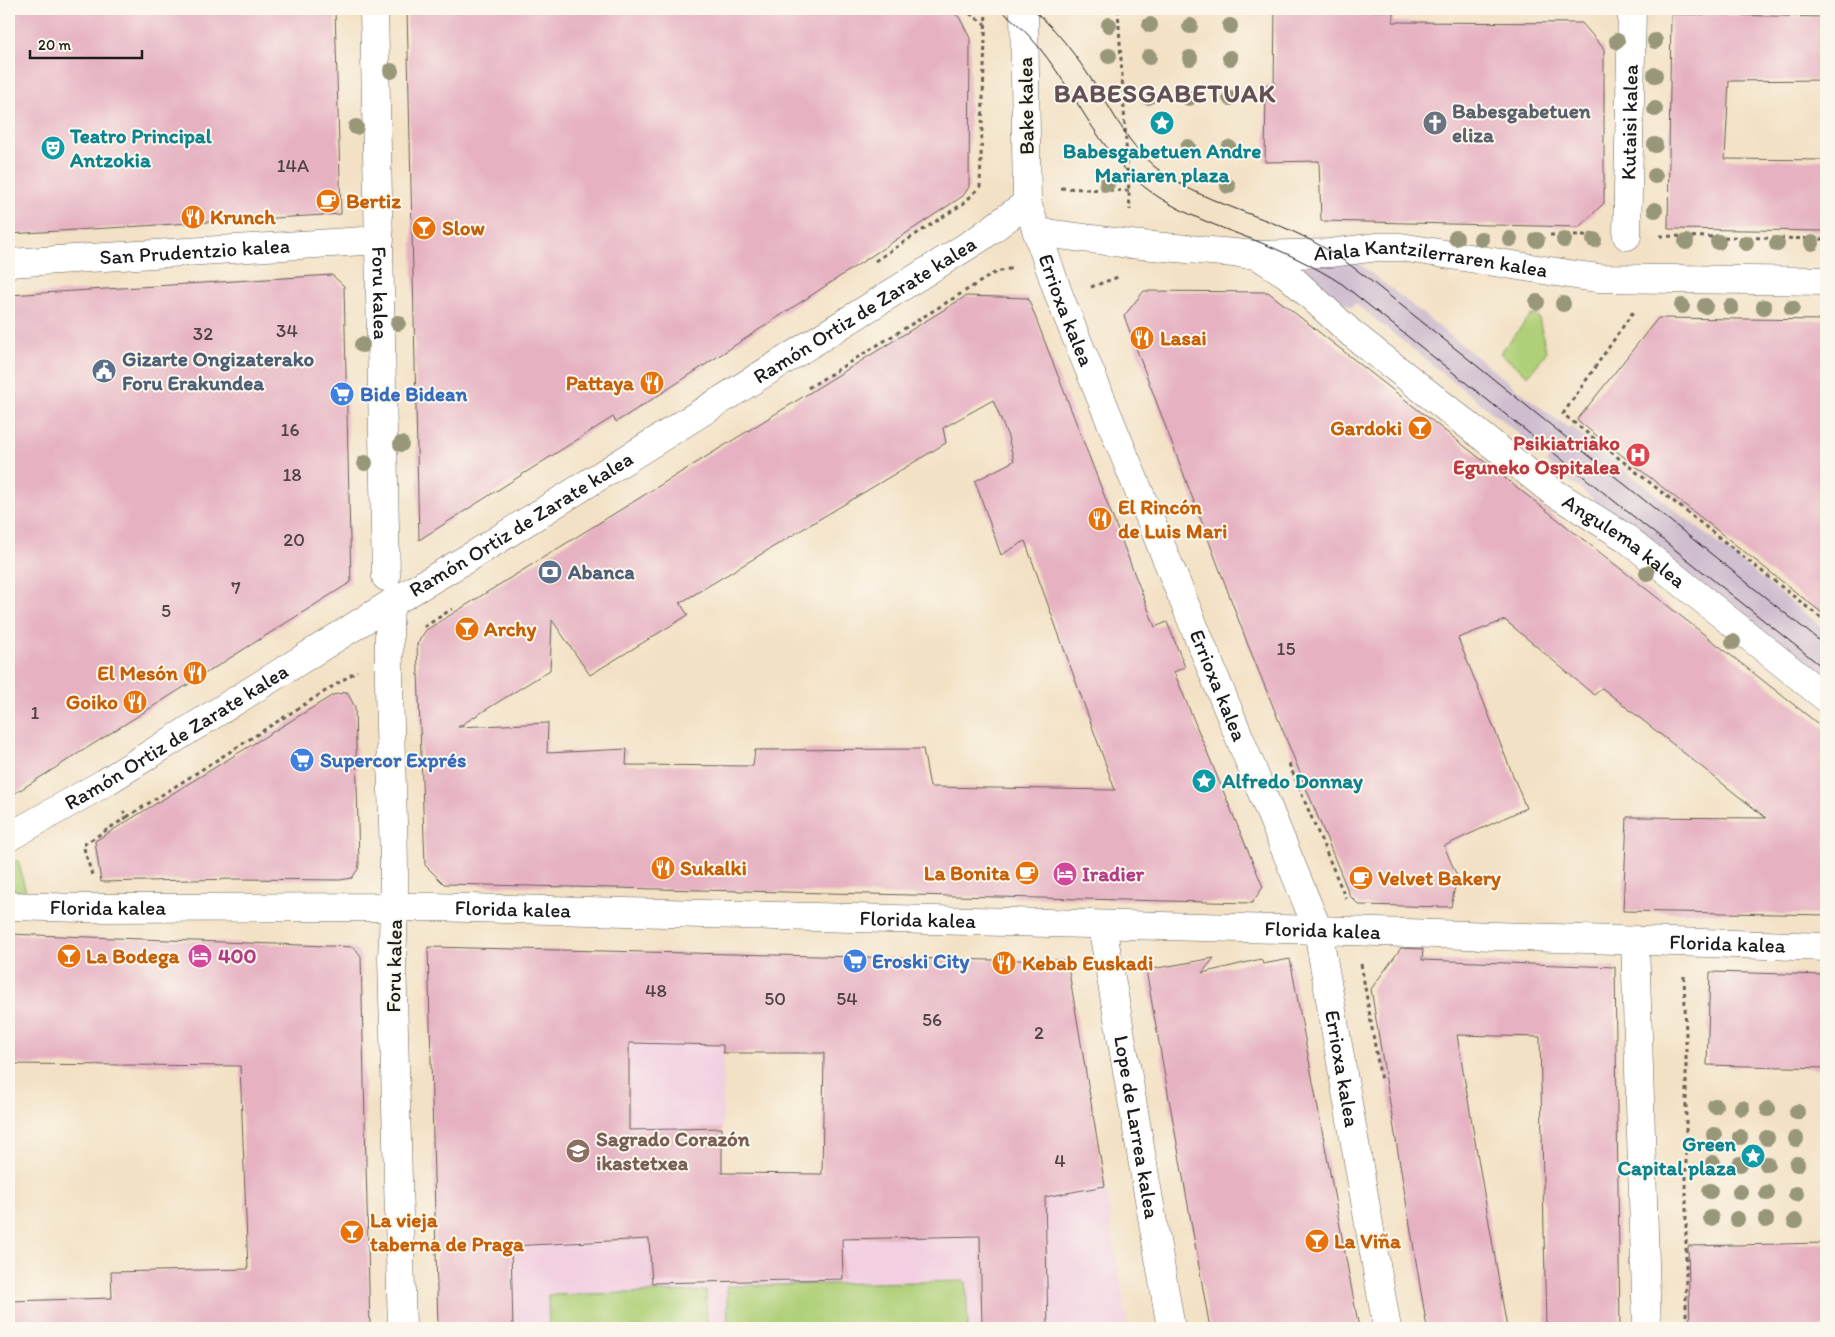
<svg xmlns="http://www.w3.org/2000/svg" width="1835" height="1337" font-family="Itim,sans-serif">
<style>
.built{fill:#f2cfe1}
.industrial{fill:#cfbdcf}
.green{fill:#afd078;stroke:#66764a}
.building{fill:#e6b2c2;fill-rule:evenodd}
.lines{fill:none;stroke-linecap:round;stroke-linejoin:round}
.minor-casing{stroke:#676157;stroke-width:29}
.major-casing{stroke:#676157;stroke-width:29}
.path{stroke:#676157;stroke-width:3;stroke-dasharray:4 4;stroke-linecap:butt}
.minor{stroke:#fff;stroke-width:28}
.major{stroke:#fff;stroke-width:28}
.tram{stroke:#1c1c1c;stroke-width:1}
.tree{fill:#99977a}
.labels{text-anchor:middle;stroke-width:4;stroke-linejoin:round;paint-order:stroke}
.number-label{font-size:19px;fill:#4e4246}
.street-label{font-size:21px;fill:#1c1c1c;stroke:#fbf7ec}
.worship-label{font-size:21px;font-weight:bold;fill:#5b616d;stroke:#fbf7ec;text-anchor:start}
.culture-label{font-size:21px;font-weight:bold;fill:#0d838f;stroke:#fbf7ec;text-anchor:start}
.food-label{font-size:21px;font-weight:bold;fill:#c56008;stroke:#fbf7ec;text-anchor:start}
.service-label{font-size:21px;font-weight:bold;fill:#4e5e75;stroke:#fbf7ec;text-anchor:start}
.shop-label{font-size:21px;font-weight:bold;fill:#366cbe;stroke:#fbf7ec;text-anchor:start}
.health-label{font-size:21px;font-weight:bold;fill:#be3a42;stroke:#fbf7ec;text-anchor:end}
.hotel-label{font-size:21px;font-weight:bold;fill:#b23c85;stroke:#fbf7ec;text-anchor:start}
.education-label{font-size:21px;font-weight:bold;fill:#785e54;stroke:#fbf7ec;text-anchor:start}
.district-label{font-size:26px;font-weight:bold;letter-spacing:1px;fill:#635056;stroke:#fbf7ec}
</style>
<rect width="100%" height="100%" fill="#fbf7ec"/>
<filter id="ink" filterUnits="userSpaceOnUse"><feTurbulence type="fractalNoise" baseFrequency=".02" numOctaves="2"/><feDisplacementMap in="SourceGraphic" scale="10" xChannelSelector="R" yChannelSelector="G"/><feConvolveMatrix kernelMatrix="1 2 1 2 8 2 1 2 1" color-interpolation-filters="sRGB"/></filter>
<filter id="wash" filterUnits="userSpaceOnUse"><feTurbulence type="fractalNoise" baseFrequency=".0096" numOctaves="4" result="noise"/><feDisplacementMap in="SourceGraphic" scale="20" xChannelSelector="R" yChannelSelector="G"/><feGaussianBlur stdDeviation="1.12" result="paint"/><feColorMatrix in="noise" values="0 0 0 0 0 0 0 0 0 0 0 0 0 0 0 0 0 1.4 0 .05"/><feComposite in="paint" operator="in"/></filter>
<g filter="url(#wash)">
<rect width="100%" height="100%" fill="#f3e1c5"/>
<!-- built -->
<polygon class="built" points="451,948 725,954 722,1173 822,1174 820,1193 1045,1197 1105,1186 1128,1328 438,1328 428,955"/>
<!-- industrial -->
<polygon class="industrial" points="1352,258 1549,414 1568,428 1570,426 1826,630 1826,684 1546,462 1549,458 1355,303 1351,307 1283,265"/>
<!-- green -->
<g class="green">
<polygon points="1535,314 1539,318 1546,351 1544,356 1528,376 1500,353 1530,316"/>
<polygon points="18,860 26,892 9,891 9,866"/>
<polygon points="966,1281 968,1328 728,1328 727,1286"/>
<polygon points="706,1291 707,1328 549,1328 548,1295"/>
</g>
<g id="blocks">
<!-- building -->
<g class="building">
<polygon points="9,9 335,9 341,214 9,234"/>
<polygon points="407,9 948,9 959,17 970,38 969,187 963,196 659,395 616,422 613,417 419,540"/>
<polygon points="1275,10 1393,11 1393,22 1582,23 1604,49 1604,203 1579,227 1321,221 1319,161 1265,162 1266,85 1274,85"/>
<polygon points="1671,14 1826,17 1826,80 1729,81 1725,159 1826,160 1826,231 1668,229"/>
<polygon points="332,275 344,286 351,582 9,797 9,295"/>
<polygon points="1144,291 1268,292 1826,730 1826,915 1623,911 1627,817 1766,818 1602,688 1594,695 1505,620 1458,638 1526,808 1444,846 1457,876 1451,907 1359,905 1350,896 1248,645 1124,316"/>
<path d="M966,296l62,2 127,329 12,-5 18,45 -11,5 89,215 -11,16 -808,-19 -19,-19 -8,-221 9,-14zM993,400l15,37 6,24 -39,20 26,74 24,-14 90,249 -185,-3 -7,-38 -168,1 -2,16 -127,-1 1,-16 -80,4 1,-30 -90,4 92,-57 2,-50 38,55 98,-60 -8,-12 266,-160 -3,-15z"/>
<polygon points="1658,318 1826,320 1826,616 1577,420"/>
<polygon points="347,692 355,707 359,864 358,869 352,878 340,880 236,879 101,882 95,841 333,695"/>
<polygon points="9,934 354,947 361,956 370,1328 9,1328 9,1301 112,1298 111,1272 248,1269 240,1066 9,1064"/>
<path d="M428,947l563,13h76l38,226 -60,11 3,131h-66l-2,-92 -138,3 1,40 -191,4 -3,-44 -138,7 2,82h-75zM629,1043l94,2v8h101l-2,121 -100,-1v-45l-93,2z"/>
<polygon points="1401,948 1423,949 1422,960 1615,967 1620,1328 1546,1328 1540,1037 1457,1035 1507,1328 1427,1328 1371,989"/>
<polygon points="1214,958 1202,973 1261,959 1263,964 1290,959 1359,1328 1210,1328 1146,970"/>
<polygon points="1710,972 1826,975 1826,1068 1707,1065"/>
<polygon points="1826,1243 1826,1328 1690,1328 1688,1246"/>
</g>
</g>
</g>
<g filter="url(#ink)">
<use href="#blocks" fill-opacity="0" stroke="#676157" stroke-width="1"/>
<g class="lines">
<defs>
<g id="minor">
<path id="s1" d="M374,9l12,568"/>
<path id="s2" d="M1027,203l33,95 258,632 69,398"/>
<path id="s3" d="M1037,232l93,12 127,11 73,-2 47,-6h24l174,28 23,3 228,3"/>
<path id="s4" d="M1627,236l5,-227"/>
<path id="s5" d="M1257,255l31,20 63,58 202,159 73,46 200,160"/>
<path id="s6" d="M9,263l371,-23"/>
<path d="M390,604c-5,118 9,236 2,354l10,370"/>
<path id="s7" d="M9,906l74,2 348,-1 887,23 508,17"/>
<path id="s8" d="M1102,925l69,403"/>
<polyline points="1635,940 1647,1328"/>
</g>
<g id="major">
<path id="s9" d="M9,837l95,-54 286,-179 85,-50 505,-316 47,-35 -3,-194"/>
</g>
</defs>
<!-- minor casing -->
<use href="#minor" class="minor-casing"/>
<!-- major casing -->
<use href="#major" class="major-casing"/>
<!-- path -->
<g class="path">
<polyline points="963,9 985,24"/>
<polyline points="1118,9 1130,210"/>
<polyline points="1812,9 1826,9"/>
<polyline points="1061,188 1130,191"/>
<polyline points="1550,235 1594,235"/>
<polyline points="1660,236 1826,239"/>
<polyline points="875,261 964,203 980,187 986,9"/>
<polyline points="1091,287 1118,277"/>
<polyline points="1633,312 1563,414 1826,622"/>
<polyline points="808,388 996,272 1013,268"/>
<polyline points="424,627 452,609"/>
<polyline points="1289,764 1346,899"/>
<polyline points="127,817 357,671"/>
<polyline points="92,875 83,845 127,817 123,811"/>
<polyline points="1361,964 1381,1081"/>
<polyline points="1684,976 1686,1036 1686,1328"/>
</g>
<!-- minor -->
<use href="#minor" class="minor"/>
<!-- major -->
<use href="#major" class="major"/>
<!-- tram -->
<g class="tram">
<path d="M999,9c64,46 82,121 137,171 34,30 76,44 118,60 31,12 60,26 88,44l484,386"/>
<path d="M1032,9c33,27 54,62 77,98 13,22 26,43 46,60 47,37 106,46 157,74 36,19 67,47 99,72l415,333"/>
</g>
</g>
<!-- trees -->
<g class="tree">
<circle cx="1109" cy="25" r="8"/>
<circle cx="1150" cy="25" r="8"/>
<circle cx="1190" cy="26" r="8"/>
<circle cx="1230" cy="26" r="8"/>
<circle cx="1617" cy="41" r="8"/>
<circle cx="1655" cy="41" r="8"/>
<circle cx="1109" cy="56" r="8"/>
<circle cx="1149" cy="57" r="8"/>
<circle cx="1190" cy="58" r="8"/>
<circle cx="1230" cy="58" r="8"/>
<circle cx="391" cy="71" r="8"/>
<circle cx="1655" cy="75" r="8"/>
<circle cx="1148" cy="97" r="8"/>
<circle cx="1189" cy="98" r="8"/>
<circle cx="1230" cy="98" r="8"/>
<circle cx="1655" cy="109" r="8"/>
<circle cx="356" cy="127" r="8"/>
<circle cx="1655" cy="145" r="8"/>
<circle cx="1188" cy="147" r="8"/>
<circle cx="1229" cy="148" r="8"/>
<circle cx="1655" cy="176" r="8"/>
<circle cx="1107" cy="184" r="8"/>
<circle cx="1228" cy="186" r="8"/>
<circle cx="1655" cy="210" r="8"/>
<circle cx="1456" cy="238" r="8"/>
<circle cx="1481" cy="239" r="8"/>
<circle cx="1510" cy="239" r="8"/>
<circle cx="1537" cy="240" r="8"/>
<circle cx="1564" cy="240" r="8"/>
<circle cx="1594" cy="240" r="8"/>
<circle cx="1686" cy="242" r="8"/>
<circle cx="1718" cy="242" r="8"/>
<circle cx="1746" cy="243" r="8"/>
<circle cx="1812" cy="243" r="8"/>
<circle cx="1777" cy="244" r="8"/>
<circle cx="1537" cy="302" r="8"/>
<circle cx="1563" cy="304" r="8"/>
<circle cx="1682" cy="306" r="8"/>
<circle cx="1705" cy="306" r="8"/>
<circle cx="1731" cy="307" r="8"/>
<circle cx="1764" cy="307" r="8"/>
<circle cx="1792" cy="308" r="8"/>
<circle cx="398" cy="323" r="8"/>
<circle cx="362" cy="345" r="8"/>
<circle cx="401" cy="444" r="8"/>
<circle cx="365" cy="463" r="8"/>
<circle cx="1647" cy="573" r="8"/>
<circle cx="1733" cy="642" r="8"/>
<circle cx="1715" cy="1106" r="8"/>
<circle cx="1742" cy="1108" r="8"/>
<circle cx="1768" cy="1109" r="8"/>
<circle cx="1797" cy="1112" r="8"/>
<circle cx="1714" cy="1135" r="8"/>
<circle cx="1740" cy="1137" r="8"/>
<circle cx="1767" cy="1138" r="8"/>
<circle cx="1796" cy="1139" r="8"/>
<circle cx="1713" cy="1163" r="8"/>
<circle cx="1740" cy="1164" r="8"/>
<circle cx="1767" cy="1164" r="8"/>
<circle cx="1797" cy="1164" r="8"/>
<circle cx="1710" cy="1191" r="8"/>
<circle cx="1740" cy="1192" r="8"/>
<circle cx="1767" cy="1193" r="8"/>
<circle cx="1796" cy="1194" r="8"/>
<circle cx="1711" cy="1218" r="8"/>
<circle cx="1737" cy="1219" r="8"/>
<circle cx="1766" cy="1220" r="8"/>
<circle cx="1795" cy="1221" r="8"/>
</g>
</g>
<!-- icons -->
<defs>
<symbol id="sight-disc" viewBox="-11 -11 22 22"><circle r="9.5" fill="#0f9aa8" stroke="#fbf7ec"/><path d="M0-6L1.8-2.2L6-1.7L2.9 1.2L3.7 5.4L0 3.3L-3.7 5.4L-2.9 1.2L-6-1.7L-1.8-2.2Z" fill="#fff"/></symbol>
<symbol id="church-disc" viewBox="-11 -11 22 22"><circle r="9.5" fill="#6b7280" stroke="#fbf7ec"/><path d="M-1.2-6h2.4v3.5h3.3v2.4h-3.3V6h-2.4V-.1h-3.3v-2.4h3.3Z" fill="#fff"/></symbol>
<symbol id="theatre-disc" viewBox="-11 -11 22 22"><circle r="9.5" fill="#0f9aa8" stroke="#fbf7ec"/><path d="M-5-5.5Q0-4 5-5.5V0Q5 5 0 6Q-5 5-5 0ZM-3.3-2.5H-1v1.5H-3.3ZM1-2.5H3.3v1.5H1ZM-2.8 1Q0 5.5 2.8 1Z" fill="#fff"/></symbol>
<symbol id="cafe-disc" viewBox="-11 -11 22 22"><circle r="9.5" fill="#e8710a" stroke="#fbf7ec"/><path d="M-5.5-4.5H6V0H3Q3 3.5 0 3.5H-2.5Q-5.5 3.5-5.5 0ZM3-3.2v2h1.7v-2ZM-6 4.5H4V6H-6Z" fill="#fff"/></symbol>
<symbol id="restaurant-disc" viewBox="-11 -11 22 22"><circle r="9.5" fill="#e8710a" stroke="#fbf7ec"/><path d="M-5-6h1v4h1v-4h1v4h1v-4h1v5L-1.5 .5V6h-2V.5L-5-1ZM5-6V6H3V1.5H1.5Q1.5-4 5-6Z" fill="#fff"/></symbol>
<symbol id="bar-disc" viewBox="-11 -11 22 22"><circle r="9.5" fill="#e8710a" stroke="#fbf7ec"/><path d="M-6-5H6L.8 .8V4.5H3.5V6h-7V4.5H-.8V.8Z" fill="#fff"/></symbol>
<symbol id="civic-disc" viewBox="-11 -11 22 22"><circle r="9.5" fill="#5c6f8a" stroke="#fbf7ec"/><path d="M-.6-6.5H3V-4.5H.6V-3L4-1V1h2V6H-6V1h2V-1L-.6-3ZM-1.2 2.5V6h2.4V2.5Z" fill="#fff"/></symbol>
<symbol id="supermarket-disc" viewBox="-11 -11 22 22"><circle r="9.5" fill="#3f7fe0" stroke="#fbf7ec"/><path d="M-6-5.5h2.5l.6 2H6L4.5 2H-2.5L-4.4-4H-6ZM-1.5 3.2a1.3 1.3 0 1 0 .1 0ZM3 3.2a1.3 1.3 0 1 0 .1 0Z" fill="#fff"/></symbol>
<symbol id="hospital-disc" viewBox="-11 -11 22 22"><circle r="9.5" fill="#e0444e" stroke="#fbf7ec"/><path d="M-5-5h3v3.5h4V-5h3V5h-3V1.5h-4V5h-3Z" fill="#fff"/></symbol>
<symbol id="bank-disc" viewBox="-11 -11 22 22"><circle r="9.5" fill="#5c6f8a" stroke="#fbf7ec"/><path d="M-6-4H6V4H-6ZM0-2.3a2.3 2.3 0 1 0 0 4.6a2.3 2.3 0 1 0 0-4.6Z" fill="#fff"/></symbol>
<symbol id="hotel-disc" viewBox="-11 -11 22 22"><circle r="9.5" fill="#d1479c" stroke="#fbf7ec"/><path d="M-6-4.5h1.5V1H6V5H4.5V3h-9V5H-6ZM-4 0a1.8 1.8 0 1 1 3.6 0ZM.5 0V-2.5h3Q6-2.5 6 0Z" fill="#fff"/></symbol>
<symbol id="school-disc" viewBox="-11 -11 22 22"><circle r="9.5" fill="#8d6e63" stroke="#fbf7ec"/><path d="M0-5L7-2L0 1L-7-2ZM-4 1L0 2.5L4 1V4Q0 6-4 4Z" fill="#fff"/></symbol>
</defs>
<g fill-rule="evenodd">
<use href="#sight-disc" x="1148" y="109" width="28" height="28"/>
<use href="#church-disc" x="1421" y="109" width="28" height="28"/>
<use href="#theatre-disc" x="39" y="134" width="28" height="28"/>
<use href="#cafe-disc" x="314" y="187" width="28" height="28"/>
<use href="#restaurant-disc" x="179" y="203" width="28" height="28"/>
<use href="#bar-disc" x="410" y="214" width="28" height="28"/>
<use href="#restaurant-disc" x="1128" y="324" width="28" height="28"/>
<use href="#civic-disc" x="90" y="357" width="28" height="28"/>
<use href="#restaurant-disc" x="638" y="369" width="28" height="28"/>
<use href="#supermarket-disc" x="328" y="380" width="28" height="28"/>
<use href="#bar-disc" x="1406" y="414" width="28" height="28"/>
<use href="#hospital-disc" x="1624" y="441" width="28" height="28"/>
<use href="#restaurant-disc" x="1086" y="505" width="28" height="28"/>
<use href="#bank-disc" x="536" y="558" width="28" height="28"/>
<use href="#bar-disc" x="453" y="615" width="28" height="28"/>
<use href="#restaurant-disc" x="181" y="659" width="28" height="28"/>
<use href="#restaurant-disc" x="121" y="688" width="28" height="28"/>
<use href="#supermarket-disc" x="288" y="746" width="28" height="28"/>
<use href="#sight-disc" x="1190" y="767" width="28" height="28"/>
<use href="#restaurant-disc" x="649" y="854" width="28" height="28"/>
<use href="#cafe-disc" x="1013" y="859" width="28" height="28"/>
<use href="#hotel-disc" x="1051" y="860" width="28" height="28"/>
<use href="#cafe-disc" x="1347" y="864" width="28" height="28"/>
<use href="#bar-disc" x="55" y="942" width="28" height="28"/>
<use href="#hotel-disc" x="186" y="942" width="28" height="28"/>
<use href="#supermarket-disc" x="841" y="947" width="28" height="28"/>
<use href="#restaurant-disc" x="990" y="949" width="28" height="28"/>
<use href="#school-disc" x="564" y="1137" width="28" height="28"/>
<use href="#sight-disc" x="1739" y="1142" width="28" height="28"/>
<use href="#bar-disc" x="338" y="1218" width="28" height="28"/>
<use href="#bar-disc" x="1303" y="1227" width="28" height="28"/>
</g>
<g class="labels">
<!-- number labels -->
<g class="number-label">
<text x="293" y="172">14A</text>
<text x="287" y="337">34</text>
<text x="203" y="340">32</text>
<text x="290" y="436">16</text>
<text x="292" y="481">18</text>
<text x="294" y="546">20</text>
<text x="236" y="594">7</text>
<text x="166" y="617">5</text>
<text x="1286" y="655">15</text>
<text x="35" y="719">1</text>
<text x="656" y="997">48</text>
<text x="775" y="1005">50</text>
<text x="847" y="1005">54</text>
<text x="932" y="1026">56</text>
<text x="1039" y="1039">2</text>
<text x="1060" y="1167">4</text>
</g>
<!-- street labels -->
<g class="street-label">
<text transform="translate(1026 106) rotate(-91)" y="7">Bake kalea</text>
<text dy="7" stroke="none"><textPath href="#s4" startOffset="114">Kutaisi kalea</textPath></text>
<text dy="7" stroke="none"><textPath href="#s6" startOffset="186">San Prudentzio kalea</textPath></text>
<text dy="7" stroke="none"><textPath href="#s3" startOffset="396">Aiala Kantzilerraren kalea</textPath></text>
<text dy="7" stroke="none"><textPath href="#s1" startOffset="284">Foru kalea</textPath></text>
<text dy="7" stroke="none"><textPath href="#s9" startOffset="1005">Ramón Ortiz de Zarate kalea</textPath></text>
<text dy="7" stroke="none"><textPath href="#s2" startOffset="114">Errioxa kalea</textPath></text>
<text dy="7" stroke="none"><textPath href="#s9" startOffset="600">Ramón Ortiz de Zarate kalea</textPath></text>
<text dy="7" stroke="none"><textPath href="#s5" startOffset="466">Angulema kalea</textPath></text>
<text dy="7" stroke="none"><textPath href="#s2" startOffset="519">Errioxa kalea</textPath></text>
<text dy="7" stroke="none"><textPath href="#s9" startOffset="195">Ramón Ortiz de Zarate kalea</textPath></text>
<text dy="7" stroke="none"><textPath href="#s7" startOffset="99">Florida kalea</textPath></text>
<text dy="7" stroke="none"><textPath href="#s7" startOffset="504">Florida kalea</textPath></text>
<text dy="7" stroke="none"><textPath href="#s7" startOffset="909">Florida kalea</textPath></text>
<text dy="7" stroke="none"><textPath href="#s7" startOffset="1314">Florida kalea</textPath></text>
<text dy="7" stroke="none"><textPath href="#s7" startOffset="1719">Florida kalea</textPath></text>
<text transform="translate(394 966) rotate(-89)" y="7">Foru kalea</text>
<text dy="7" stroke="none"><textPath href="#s2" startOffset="924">Errioxa kalea</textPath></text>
<text dy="7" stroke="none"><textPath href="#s8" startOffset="205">Lope de Larrea kalea</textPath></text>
</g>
<!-- worship labels -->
<g class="worship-label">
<text x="1452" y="118">Babesgabetuen<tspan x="1452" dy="24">eliza</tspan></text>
</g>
<!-- culture labels -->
<g class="culture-label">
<text x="70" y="143">Teatro Principal<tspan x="70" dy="24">Antzokia</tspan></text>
<text x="1162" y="158" text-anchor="middle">Babesgabetuen Andre<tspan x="1162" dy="24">Mariaren plaza</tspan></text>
<text x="1222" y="788">Alfredo Donnay</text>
<text x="1736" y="1151" text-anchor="end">Green<tspan x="1736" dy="24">Capital plaza</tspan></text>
</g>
<!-- food labels -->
<g class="food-label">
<text x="346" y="208">Bertiz</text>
<text x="210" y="224">Krunch</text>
<text x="442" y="235">Slow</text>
<text x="1160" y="345">Lasai</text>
<text x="634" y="390" text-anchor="end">Pattaya</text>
<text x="1402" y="435" text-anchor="end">Gardoki</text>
<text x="1118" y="514">El Rincón<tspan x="1118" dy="24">de Luis Mari</tspan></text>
<text x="484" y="636">Archy</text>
<text x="178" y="680" text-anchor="end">El Mesón</text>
<text x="118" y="709" text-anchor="end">Goiko</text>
<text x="680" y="875">Sukalki</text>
<text x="1010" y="880" text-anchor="end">La Bonita</text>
<text x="1378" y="885">Velvet Bakery</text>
<text x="86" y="963">La Bodega</text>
<text x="1022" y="970">Kebab Euskadi</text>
<text x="370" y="1227">La vieja<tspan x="370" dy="24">taberna de Praga</tspan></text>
<text x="1334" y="1248">La Viña</text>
</g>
<!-- service labels -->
<g class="service-label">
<text x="122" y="366">Gizarte Ongizaterako<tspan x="122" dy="24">Foru Erakundea</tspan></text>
<text x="568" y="579">Abanca</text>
</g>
<!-- shop labels -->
<g class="shop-label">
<text x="360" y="401">Bide Bidean</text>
<text x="320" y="767">Supercor Exprés</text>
<text x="872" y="968">Eroski City</text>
</g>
<!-- health labels -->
<g class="health-label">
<text x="1620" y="450">Psikiatriako<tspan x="1620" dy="24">Eguneko Ospitalea</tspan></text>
</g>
<!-- hotel labels -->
<g class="hotel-label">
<text x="1082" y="881">Iradier</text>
<text x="218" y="963">400</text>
</g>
<!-- education labels -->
<g class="education-label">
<text x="596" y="1146">Sagrado Corazón<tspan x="596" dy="24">ikastetxea</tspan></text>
</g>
<!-- district labels -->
<g class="district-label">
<text x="1165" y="102">BABESGABETUAK</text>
</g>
</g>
<!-- margin -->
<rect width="1835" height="1337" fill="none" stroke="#fbf7ec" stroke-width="30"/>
<!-- scale -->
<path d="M30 50v8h112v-8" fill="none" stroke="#1c1c1c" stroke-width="2.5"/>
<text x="38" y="50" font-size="15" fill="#1c1c1c" stroke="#fbf7ec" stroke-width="4" paint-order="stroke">20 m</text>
</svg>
